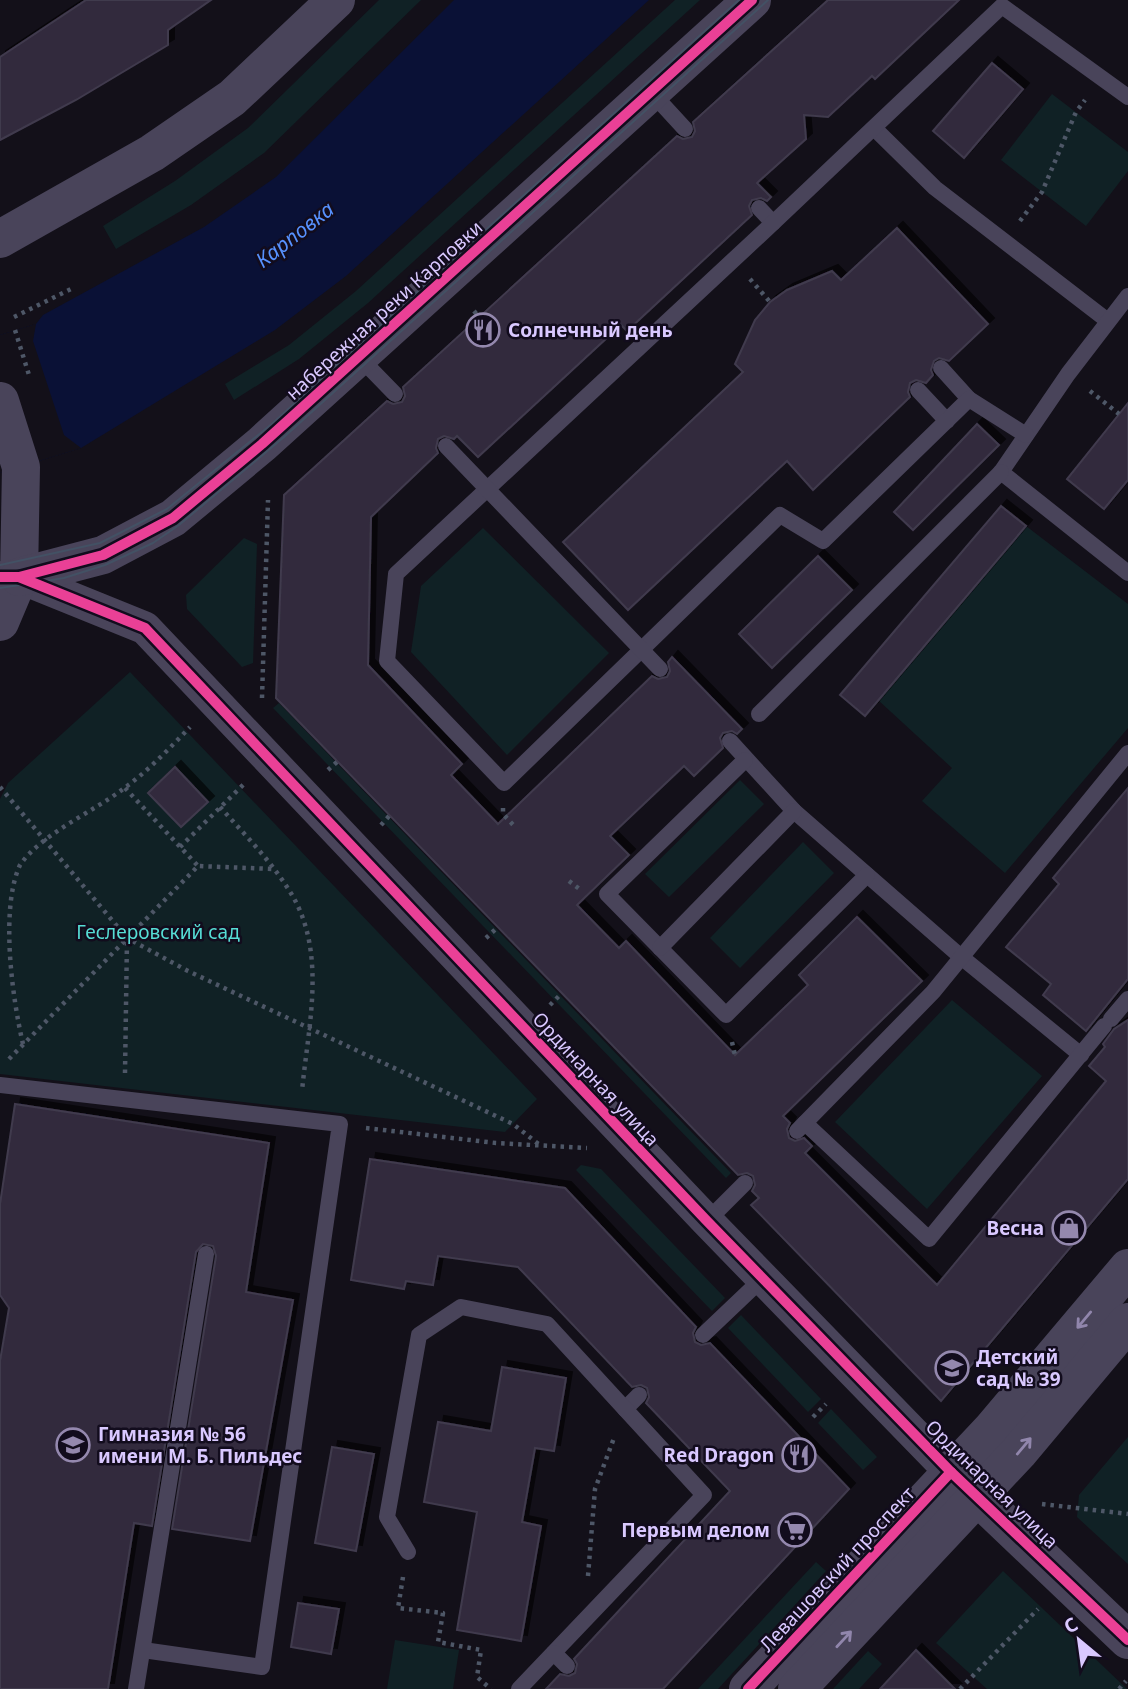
<svg xmlns="http://www.w3.org/2000/svg" width="1128" height="1689" font-family="'Noto Sans',sans-serif">
<style>
.green{fill:#102125}
.water{fill:#0a1136}
.pier{fill:#131019}
.building{fill:#322c3d;stroke:#413a4e;stroke-width:2;filter:url(#shadow)}
.lines{fill:none;stroke-linecap:round;stroke-linejoin:round}
.path{stroke:#4e5767;stroke-width:4.5;stroke-dasharray:3.5 5;stroke-linecap:butt}
.service{stroke:#49445a;stroke-width:16}
.minor{stroke:#49445a;stroke-width:33}
.tertiary{stroke:#49445a;stroke-width:38}
.tram{stroke:#435164;stroke-width:2}
.cycleway-casing{stroke:#120c1d;stroke-width:15}
.cycleway{stroke:#ea4096;stroke-width:10}
.oneway{stroke:#9186ac}
.labels{text-anchor:middle;stroke-width:5;stroke-linejoin:round;paint-order:stroke}
.street-label{font-size:19px;fill:#d9c8ff;stroke:#120c1d}
.poi-label{font-size:19px;font-weight:bold;fill:#d9c8ff;stroke:#120c1d;text-anchor:start}
.park-label{font-size:19px;fill:#56ddd5;stroke:#120c1d}
.water-label{font-size:21px;font-style:italic;fill:#5791fe;stroke:#120c1d}
</style>
<defs>
<filter id="shadow"><feDropShadow dx="6" dy="-6" stdDeviation="0" flood-color="#0009"/></filter>
</defs>
<rect width="100%" height="100%" fill="#131019"/>
<!-- green -->
<g class="green">
<polygon points="379,0 421,0 264,153 191,205 116,249 103,226 175,181 248,128"/>
<polygon points="675,0 700,0 368,303 299,359 234,400 225,384 289,345 356,291"/>
<polygon points="1052,94 1128,152 1128,171 1086,226 1001,160"/>
<polygon points="1026,526 1128,604 1128,728 1005,873 922,801 952,768 878,700"/>
<polygon points="483,528 609,653 507,755 411,652 421,586"/>
<polygon points="244,538 257,544 253,663 242,667 187,609 186,595"/>
<polygon points="130,672 537,1099 505,1132 0,1074 0,799 8,783"/>
<polygon points="279,703 731,1173 726,1178 273,708"/>
<polygon points="740,780 764,804 669,897 645,874"/>
<polygon points="803,842 834,873 740,968 710,938"/>
<polygon points="952,1000 1042,1076 927,1209 835,1122"/>
<polygon points="581,1165 601,1169 725,1298 712,1311 576,1170"/>
<polygon points="741,1315 821,1399 808,1412 728,1328"/>
<polygon points="831,1409 877,1457 863,1470 818,1423"/>
<polygon points="1128,1437 1128,1564 1077,1517 1079,1495"/>
<polygon points="816,1562 826,1571 718,1689 698,1689"/>
<polygon points="1003,1571 1127,1689 987,1689 936,1643"/>
<polygon points="395,1640 459,1650 453,1689 387,1689"/>
<polygon points="868,1651 882,1664 859,1689 833,1689"/>
</g>
<!-- water -->
<polygon class="water" points="454,0 649,0 346,276 275,330 81,448 0,473 0,335 36,324 43,315 204,227 276,177"/>
<!-- pier -->
<polygon class="pier" points="36,324 33,341 64,435 81,448 0,473 0,335"/>
<!-- building -->
<g class="building">
<polygon points="86,0 211,0 168,30 168,45 76,100 0,140 0,57"/>
<polygon points="828,0 959,0 875,79 872,76 828,117 804,115 806,139 757,183 771,197 767,201 761,198 752,200 749,206 752,215 627,331 621,325 478,457 457,436 454,439 444,436 438,439 436,448 438,453 371,517 368,665 462,764 451,775 498,824 652,676 658,679 667,677 670,671 668,662 672,657 742,729 737,734 732,731 723,733 720,738 723,748 694,776 684,766 610,836 629,855 577,905 619,948 626,941 735,1055 808,985 799,975 857,917 922,981 783,1116 790,1123 787,1129 789,1138 795,1141 804,1138 812,1146 805,1153 937,1285 1106,1081 1089,1066 1105,1047 1103,1044 1114,1029 1128,1020 1128,1179 941,1401 751,1205 759,1198 752,1191 755,1185 753,1176 747,1173 738,1175 276,698 284,495 387,401 393,404 402,402 405,396 403,387 677,136 683,139 692,137 695,131 693,122"/>
<polygon points="992,63 1023,89 964,158 933,131"/>
<polygon points="897,228 988,324 949,361 939,358 934,361 931,370 933,375 926,383 916,380 910,383 908,392 910,397 813,490 787,461 628,610 563,542 743,372 735,364 755,320 770,302 787,290 832,271 841,280"/>
<polygon points="1128,403 1128,480 1104,509 1067,479"/>
<polygon points="977,424 999,445 913,530 894,512"/>
<polygon points="1001,506 1026,526 865,716 840,695"/>
<polygon points="818,556 852,590 772,668 739,634"/>
<polygon points="175,767 208,802 181,827 148,793"/>
<polygon points="1128,788 1128,979 1086,1031 1043,995 1051,984 1006,947 1059,884 1053,878"/>
<polygon points="15,1104 269,1143 246,1292 293,1300 250,1541 172,1529 216,1256 213,1246 203,1244 196,1252 152,1526 134,1523 108,1689 0,1689 0,1361 9,1308 0,1295 0,1204"/>
<polygon points="370,1159 565,1188 696,1327 693,1333 695,1342 701,1345 710,1343 849,1489 663,1689 546,1689 560,1674 569,1676 575,1673 577,1664 574,1659 730,1491 646,1403 649,1397 647,1388 641,1385 632,1387 518,1267 438,1256 433,1285 406,1281 404,1289 351,1280"/>
<polygon points="502,1367 566,1378 554,1451 535,1448 522,1522 541,1526 521,1641 457,1630 477,1512 424,1502 438,1422 491,1431"/>
<polygon points="332,1447 374,1454 356,1551 315,1543"/>
<polygon points="298,1603 339,1609 331,1654 291,1647"/>
<polygon points="916,1650 955,1689 880,1689"/>
</g>
<g class="lines">
<!-- path -->
<g class="path">
<polyline points="1020,221 1042,192 1076,112 1085,100"/>
<polyline points="750,279 770,302"/>
<polyline points="474,311 479,317"/>
<polyline points="14,317 73,288"/>
<polyline points="15,330 29,375"/>
<polyline points="1090,391 1119,414"/>
<polyline points="262,698 268,500"/>
<polyline points="328,770 338,761"/>
<polyline points="0,787 127,938 188,971 513,1124 541,1146"/>
<polyline points="125,788 198,866"/>
<path d="M220,807c25,28 53,56 72,88 35,59 16,132 10,196"/>
<polyline points="503,808 503,814 516,828"/>
<polyline points="381,825 390,815"/>
<polyline points="180,847 244,784"/>
<polyline points="569,881 582,891"/>
<polyline points="486,938 498,927"/>
<polyline points="550,1005 562,993"/>
<polyline points="732,1042 735,1055"/>
<path d="M23,1044c-11,-47 -23,-136 -3,-179 21,-31 73,-53 103,-76 24,-17 47,-41 67,-62"/>
<polyline points="9,1059 198,866 274,869"/>
<polyline points="125,1073 127,939"/>
<polyline points="366,1128 496,1143 587,1148"/>
<polyline points="813,1417 826,1404"/>
<polyline points="1042,1504 1128,1514"/>
<polyline points="588,1576 595,1489 614,1438"/>
<polyline points="403,1577 398,1608 443,1613 438,1642 481,1650 477,1677 491,1689"/>
<polyline points="960,1689 1038,1609"/>
<polyline points="1119,1689 1126,1681"/>
</g>
<!-- service -->
<g class="service">
<polyline points="651,92 685,129"/>
<polyline points="874,128 935,188 1108,321"/>
<polyline points="759,208 773,223"/>
<polyline points="1128,296 1068,374 1001,472 1128,573"/>
<polyline points="359,357 395,394"/>
<polyline points="941,368 969,399"/>
<polyline points="918,390 947,421"/>
<polyline points="1026,435 969,399 823,541 780,515 504,783 387,661 396,574 773,223 1002,6 1128,97"/>
<polyline points="446,446 660,669"/>
<polyline points="759,714 1001,472"/>
<polyline points="730,741 794,811 960,956 1081,1055"/>
<polyline points="745,760 607,894 726,1015 867,875"/>
<polyline points="660,948 794,811"/>
<polyline points="1111,1019 1128,999"/>
<polyline points="0,1085 340,1124 262,1667 143,1650"/>
<polyline points="805,1123 929,1239 1104,1026"/>
<polyline points="797,1131 933,992 1128,753"/>
<polyline points="707,1221 745,1183"/>
<polyline points="703,1335 763,1278"/>
<polyline points="625,1409 639,1395"/>
<polyline points="408,1552 387,1517 419,1335 461,1307 547,1324 704,1495 519,1689"/>
<polyline points="554,1653 567,1666"/>
<polyline points="136,1689 206,1254"/>
</g>
<!-- minor -->
<polyline class="minor" points="5,577 19,577 145,628 707,1221 951,1472"/>
<!-- tertiary -->
<g class="tertiary">
<polyline points="0,239 152,153 232,98 336,0"/>
<polyline points="0,401 21,467 19,577 0,622"/>
<polyline points="19,577 103,555 173,518 262,444 752,0"/>
<polyline points="960,1480 1128,1640"/>
<polyline points="748,1689 992,1429 1128,1268"/>
<polyline points="797,1689 1019,1452 1128,1322"/>
</g>
<!-- tram -->
<g class="tram">
<polyline points="0,565 100,543 167,509 273,423 739,0"/>
<polyline points="0,588 64,578 105,565 153,543 179,525 284,437 768,0"/>
</g>
<defs>
<g id="cycleway">
<polyline points="0,577 19,577 103,555 173,518 262,444 752,0"/>
<polyline points="19,577 145,628 707,1221 951,1472 1128,1640"/>
<polyline points="748,1689 951,1472"/>
</g>
</defs>
<!-- cycleway casing -->
<use href="#cycleway" class="cycleway-casing"/>
<!-- cycleway -->
<use href="#cycleway" class="cycleway"/>
</g>
<!-- one-way arrows -->
<defs><path id="oneway-shaft" d="M-6 0H5M1.5-3L5.5 0L1.5 3" fill="none" stroke-width="1.6" stroke-linecap="round" stroke-linejoin="round" transform="scale(1.75)"/></defs>
<g class="oneway">
<use href="#oneway-shaft" transform="translate(1084 1320) rotate(130)"/>
<use href="#oneway-shaft" transform="translate(1024 1446) rotate(-50)"/>
<use href="#oneway-shaft" transform="translate(844 1639) rotate(-47)"/>
</g>
<!-- icons -->
<defs>
<symbol id="restaurant-ring" viewBox="-11 -11 22 22"><circle r="9.5" fill="#120c1d" stroke="#9488ae" stroke-width="1.5"/><path d="M-5-6h1v4h1v-4h1v4h1v-4h1v5L-1.5 .5V6h-2V.5L-5-1ZM5-6V6H3V1.5H1.5Q1.5-4 5-6Z" fill="#9488ae"/></symbol>
<symbol id="shop-ring" viewBox="-11 -11 22 22"><circle r="9.5" fill="#120c1d" stroke="#9488ae" stroke-width="1.5"/><path d="M-5-2.5h2.3a2.7 3.5 0 0 1 5.4 0H5L5.5 6h-11ZM-1.5-2.5h3a1.5 2.3 0 0 0-3 0Z" fill="#9488ae"/></symbol>
<symbol id="school-ring" viewBox="-11 -11 22 22"><circle r="9.5" fill="#120c1d" stroke="#9488ae" stroke-width="1.5"/><path d="M0-5L7-2L0 1L-7-2ZM-4 1L0 2.5L4 1V4Q0 6-4 4Z" fill="#9488ae"/></symbol>
<symbol id="supermarket-ring" viewBox="-11 -11 22 22"><circle r="9.5" fill="#120c1d" stroke="#9488ae" stroke-width="1.5"/><path d="M-6-5.5h2.5l.6 2H6L4.5 2H-2.5L-4.4-4H-6ZM-1.5 3.2a1.3 1.3 0 1 0 .1 0ZM3 3.2a1.3 1.3 0 1 0 .1 0Z" fill="#9488ae"/></symbol>
</defs>
<g fill-rule="evenodd">
<use href="#restaurant-ring" x="464" y="311" width="38" height="38"/>
<use href="#shop-ring" x="1050" y="1209" width="38" height="38"/>
<use href="#school-ring" x="933" y="1349" width="38" height="38"/>
<use href="#school-ring" x="54" y="1426" width="38" height="38"/>
<use href="#restaurant-ring" x="780" y="1436" width="38" height="38"/>
<use href="#supermarket-ring" x="776" y="1511" width="38" height="38"/>
</g>
<g class="labels">
<!-- street labels -->
<g class="street-label">
<text transform="translate(384 310) rotate(-42)" y="7">набережная реки Карповки</text>
<text transform="translate(596 1079) rotate(47)" y="7">Ординарная улица</text>
<text transform="translate(992 1484) rotate(44)" y="7">Ординарная улица</text>
<text transform="translate(837 1569) rotate(-47)" y="7">Левашовский проспект</text>
</g>
<!-- poi labels -->
<g class="poi-label">
<text x="508" y="337">Солнечный день</text>
<text x="1044" y="1235" text-anchor="end">Весна</text>
<text x="976" y="1364">Детский<tspan x="976" dy="22">сад № 39</tspan></text>
<text x="98" y="1441">Гимназия № 56<tspan x="98" dy="22">имени М. Б. Пильдес</tspan></text>
<text x="774" y="1462" text-anchor="end">Red Dragon</text>
<text x="770" y="1537" text-anchor="end">Первым делом</text>
</g>
<!-- park labels -->
<g class="park-label">
<text x="158" y="939">Геслеровский сад</text>
</g>
<!-- water labels -->
<g class="water-label">
<text transform="translate(295 235) rotate(-38)" y="7">Карповка</text>
</g>
</g>
<!-- north arrow -->
<g transform="translate(1079 1640) rotate(331)" stroke="#120c1d" stroke-width="5" paint-order="stroke">
<path d="M0-5L12 26L0 18L-12 26Z" fill="#d9c8ff"/>
<text y="-10" font-size="19" font-weight="bold" text-anchor="middle" fill="#d9c8ff">С</text>
</g>
</svg>
